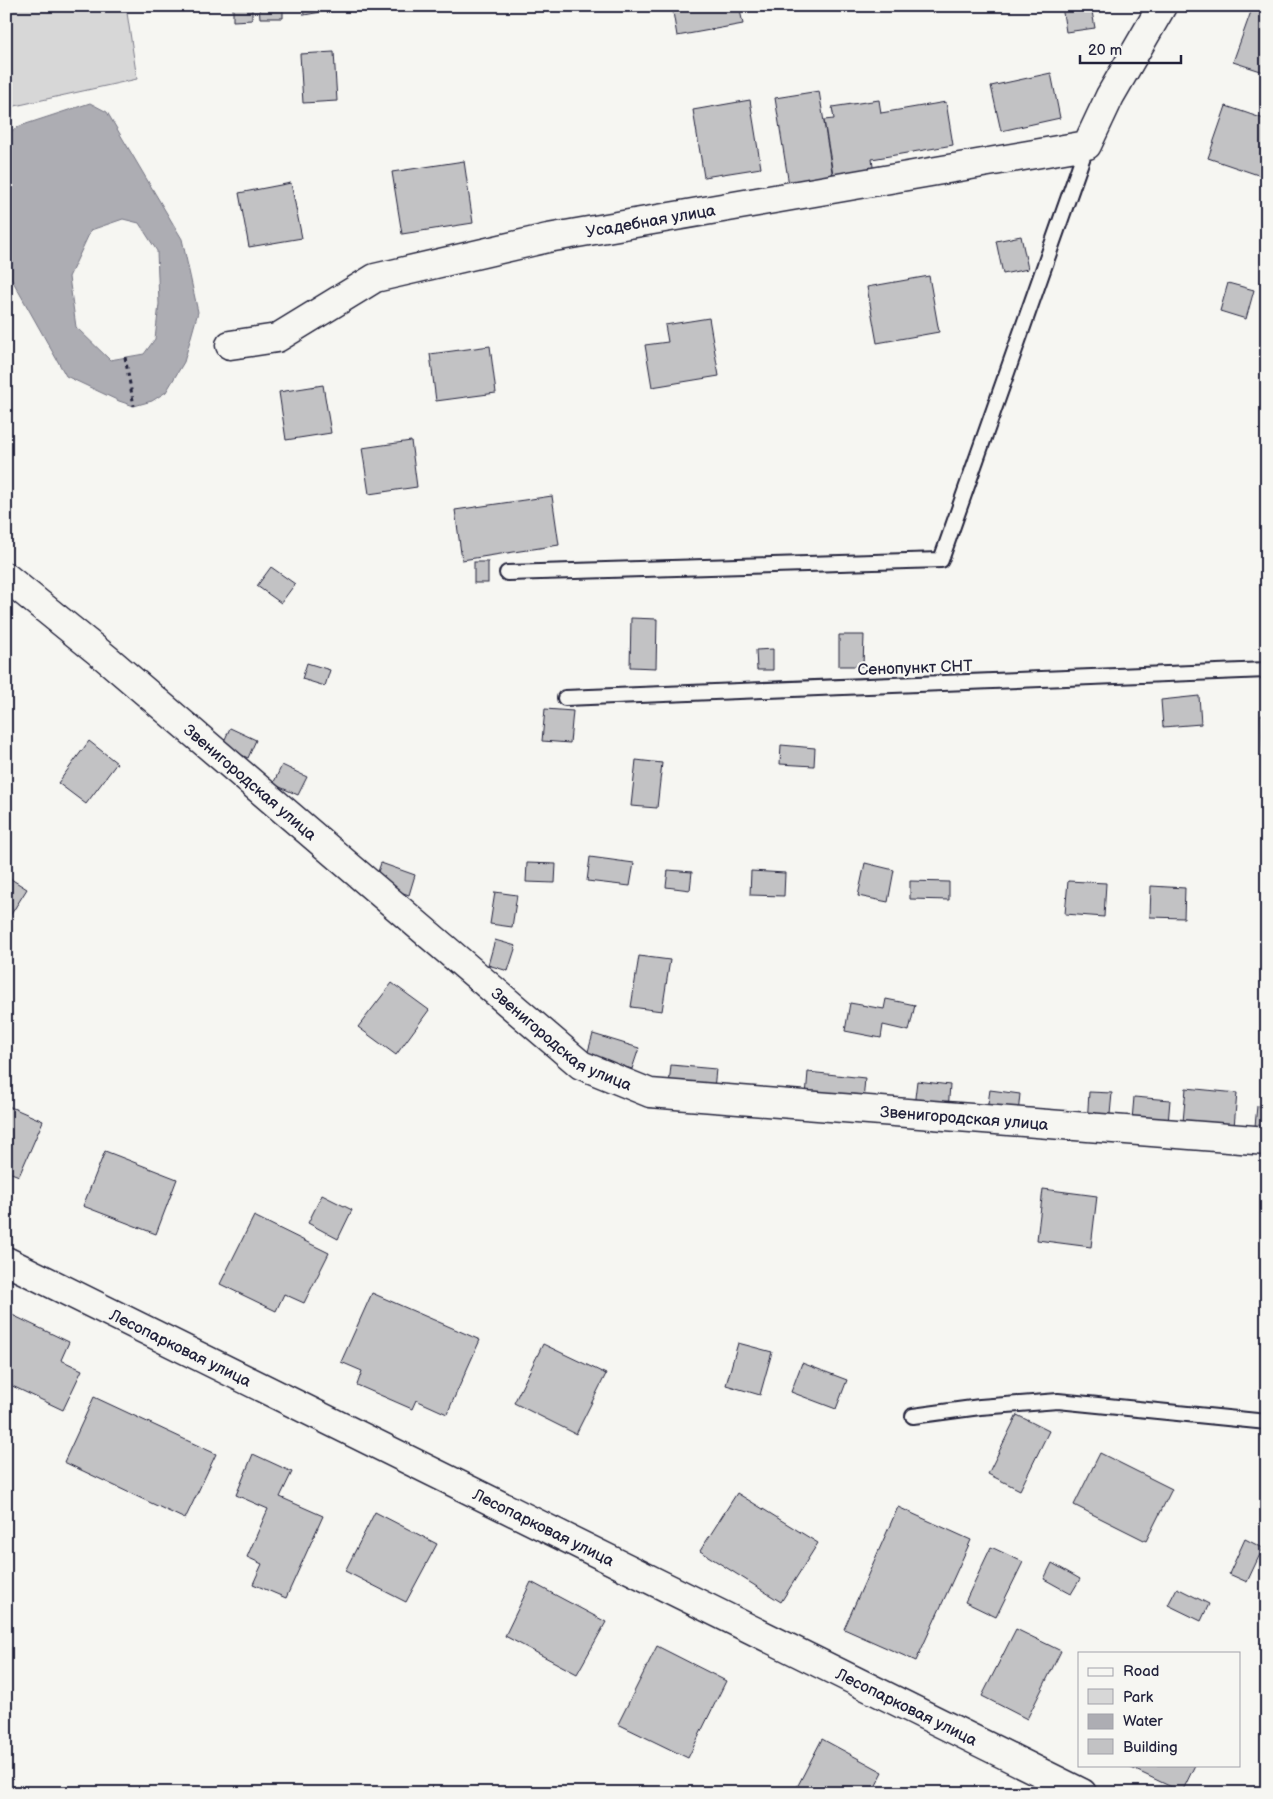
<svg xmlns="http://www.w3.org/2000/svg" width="1273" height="1799" font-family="'Balsamiq Sans',sans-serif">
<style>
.green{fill:#d7d7d7;stroke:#7c7c89}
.water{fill:#adadb3;stroke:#757583;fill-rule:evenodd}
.building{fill:#c2c2c4;stroke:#22223b}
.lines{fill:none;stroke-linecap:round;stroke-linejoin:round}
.service-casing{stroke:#22223b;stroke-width:18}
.minor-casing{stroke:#22223b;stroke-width:31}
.path{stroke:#22223b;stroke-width:3;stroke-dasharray:4 4;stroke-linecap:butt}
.service{stroke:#f6f6f2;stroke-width:14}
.minor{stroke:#f6f6f2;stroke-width:28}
.labels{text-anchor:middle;stroke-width:4;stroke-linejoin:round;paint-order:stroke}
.street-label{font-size:16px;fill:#22223b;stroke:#f6f6f2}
</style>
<rect width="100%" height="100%" fill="#f6f6f2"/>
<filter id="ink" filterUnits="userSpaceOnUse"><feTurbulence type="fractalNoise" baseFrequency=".02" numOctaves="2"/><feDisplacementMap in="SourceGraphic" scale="10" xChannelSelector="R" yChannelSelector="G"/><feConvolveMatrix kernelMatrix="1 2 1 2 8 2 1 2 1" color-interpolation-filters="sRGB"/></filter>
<g filter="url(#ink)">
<!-- green -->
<polygon class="green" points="6,6 126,6 137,79 6,108"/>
<!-- water -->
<path class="water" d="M90,103l17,9 75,127 16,73 -14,50 -18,30 -14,9 -18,5 -15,-5 -53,-25 -60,-107v-135l14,-8zM123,219l16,4 18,28 2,53 -4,35 -11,15 -34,6 -34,-33 -7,-50 22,-47z"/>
<!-- building -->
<g class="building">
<polygon points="233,6 252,6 252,20 233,21"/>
<polygon points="259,6 283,6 283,18 260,18"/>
<polygon points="303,6 338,6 338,9 304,15"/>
<polygon points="672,6 739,6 743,24 677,36"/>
<polygon points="1062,6 1091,6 1095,28 1066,32"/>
<polygon points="1253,6 1267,6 1267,73 1233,62"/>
<polygon points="334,52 337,101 303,103 300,54"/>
<polygon points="1051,73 1060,118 1001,131 991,86"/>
<polygon points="819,91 833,178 789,185 775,98"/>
<polygon points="750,100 761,168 704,177 693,110"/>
<polygon points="879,100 881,113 946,102 953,145 872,159 874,174 834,180 824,120 834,119 832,107"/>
<polygon points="1226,106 1267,120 1267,178 1208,158"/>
<polygon points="464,161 473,223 402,234 392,172"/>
<polygon points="291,183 302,238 249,247 239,193"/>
<polygon points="1021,236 1028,269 1003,274 996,241"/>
<polygon points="929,276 939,332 877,343 867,287"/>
<polygon points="1228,283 1254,290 1246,319 1220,311"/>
<polygon points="709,318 719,376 652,387 645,345 668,342 665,325"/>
<polygon points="490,346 496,393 436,401 430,354"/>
<polygon points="323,385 331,433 286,440 279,392"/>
<polygon points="411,441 417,487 369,494 362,448"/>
<polygon points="552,496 559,545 462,560 455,510"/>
<rect x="474" y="562" width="14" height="21"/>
<polygon points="271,567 295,584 281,603 257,586"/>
<polygon points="631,618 657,619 656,668 630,667"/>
<polygon points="839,635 864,635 863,666 839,666"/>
<polygon points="773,649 773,670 757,670 756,650"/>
<polygon points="307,663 330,670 325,686 302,679"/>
<polygon points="1199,696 1201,724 1163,727 1161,700"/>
<polygon points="545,709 573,711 570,743 542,741"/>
<polygon points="1261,715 1267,715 1267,755 1262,755"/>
<polygon points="230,728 256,740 248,758 222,746"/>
<polygon points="89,741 117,763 86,804 58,783"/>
<polygon points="781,745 815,748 814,766 780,764"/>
<polygon points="636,760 662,763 657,808 631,806"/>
<polygon points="282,765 307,777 298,795 273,784"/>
<polygon points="590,857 634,863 630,886 587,881"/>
<polygon points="381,863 415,875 409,895 374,883"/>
<polygon points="527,863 556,864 555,883 526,882"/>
<polygon points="865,863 894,870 888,902 858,896"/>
<polygon points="668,870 692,872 690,890 666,887"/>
<polygon points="751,871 785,873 784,896 750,895"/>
<polygon points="6,876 27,889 10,916 6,913"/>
<polygon points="910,881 949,882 949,900 910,899"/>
<polygon points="1068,881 1106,883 1104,917 1065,914"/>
<polygon points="1151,886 1185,888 1184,918 1150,917"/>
<polygon points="495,892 517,895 512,927 490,924"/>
<polygon points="495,940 516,946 508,971 488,965"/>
<polygon points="639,956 670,960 662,1011 631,1007"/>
<polygon points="392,983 429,1010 396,1055 358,1027"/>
<polygon points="886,999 915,1005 909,1031 883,1025 881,1038 845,1031 850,1003 884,1009"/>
<polygon points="593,1034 639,1048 632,1069 587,1055"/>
<polygon points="671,1065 716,1069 714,1089 669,1085"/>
<polygon points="808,1072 865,1078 863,1102 806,1096"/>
<polygon points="917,1081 950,1085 948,1110 914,1106"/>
<polygon points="1186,1088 1237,1093 1234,1127 1183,1122"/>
<polygon points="990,1090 1020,1094 1018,1114 987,1110"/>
<polygon points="1089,1092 1112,1093 1109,1125 1087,1124"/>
<polygon points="1134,1097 1170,1100 1168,1124 1132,1120"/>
<polygon points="6,1105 43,1121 19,1176 6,1171"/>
<polygon points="1257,1106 1267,1107 1267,1127 1255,1126"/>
<polygon points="105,1151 177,1179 156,1234 83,1206"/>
<polygon points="1043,1189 1097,1196 1091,1247 1037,1240"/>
<polygon points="322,1195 352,1210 338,1239 308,1223"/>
<polygon points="254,1216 329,1253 304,1303 284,1294 276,1311 220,1284"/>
<polygon points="372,1293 480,1340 447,1414 416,1400 412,1409 357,1385 362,1371 341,1362"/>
<polygon points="6,1312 69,1342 61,1360 82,1370 63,1410 6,1383"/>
<polygon points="738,1343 772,1352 760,1395 726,1385"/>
<polygon points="543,1344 606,1374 576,1434 514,1403"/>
<polygon points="802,1363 847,1380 836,1409 791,1392"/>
<polygon points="94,1397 216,1454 185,1519 64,1462"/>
<polygon points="1017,1415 1049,1431 1020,1490 988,1474"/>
<polygon points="1100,1453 1172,1489 1146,1541 1074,1505"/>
<polygon points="253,1454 292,1472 280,1497 323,1516 286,1598 253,1584 262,1564 247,1557 268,1509 236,1495"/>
<polygon points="737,1493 818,1543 781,1602 700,1551"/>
<polygon points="898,1507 971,1540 916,1661 844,1629"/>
<polygon points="375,1512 437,1544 406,1602 345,1571"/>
<polygon points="1245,1539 1263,1548 1247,1582 1229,1574"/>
<polygon points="991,1547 1023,1562 996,1617 965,1602"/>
<polygon points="1052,1563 1080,1579 1071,1594 1044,1579"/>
<polygon points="531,1582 606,1622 577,1674 505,1636"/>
<polygon points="1177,1588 1209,1604 1201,1621 1168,1605"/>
<polygon points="1016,1629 1061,1651 1027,1719 982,1696"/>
<polygon points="657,1646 726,1681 688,1758 618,1724"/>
<polygon points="822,1739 883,1772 872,1793 794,1793"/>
<polygon points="1125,1765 1195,1765 1182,1792"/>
</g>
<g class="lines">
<defs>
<g id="service">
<polyline points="507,573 941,560 1087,145"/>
<polyline points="565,698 1267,670"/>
<polyline points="913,1416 980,1407 1058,1401 1267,1422"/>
</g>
<g id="minor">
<path id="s1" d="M230,345l47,-7 98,-60 173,-40 539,-93 23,-49 52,-90"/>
<path id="s2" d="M6,577l100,81 475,407 69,28 617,48"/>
<path id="s3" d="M6,1261l1076,532"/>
</g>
</defs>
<!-- service casing -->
<use href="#service" class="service-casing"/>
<!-- minor casing -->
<use href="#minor" class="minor-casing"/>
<!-- path -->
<polyline class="path" points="125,357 134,406"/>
<!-- service -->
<use href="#service" class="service"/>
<!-- minor -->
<use href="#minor" class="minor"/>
</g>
</g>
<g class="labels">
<!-- street labels -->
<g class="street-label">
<text dy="6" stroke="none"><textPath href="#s1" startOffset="444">Усадебная улица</textPath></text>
<text transform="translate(915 667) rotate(-2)" y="6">Сенопункт СНТ</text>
<text dy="6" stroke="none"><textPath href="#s2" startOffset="319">Звенигородская улица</textPath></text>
<text dy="6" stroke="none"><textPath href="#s2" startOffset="724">Звенигородская улица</textPath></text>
<text dy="6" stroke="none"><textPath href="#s2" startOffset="1144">Звенигородская улица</textPath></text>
<text dy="6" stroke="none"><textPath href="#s3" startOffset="195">Лесопарковая улица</textPath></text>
<text dy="6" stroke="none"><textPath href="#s3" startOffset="600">Лесопарковая улица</textPath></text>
<text dy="6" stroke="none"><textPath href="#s3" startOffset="1005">Лесопарковая улица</textPath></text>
</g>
</g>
<!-- margin -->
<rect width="1273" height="1799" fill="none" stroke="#f6f6f2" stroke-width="25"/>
<rect x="12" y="12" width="1248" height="1774" fill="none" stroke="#22223b" stroke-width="2" filter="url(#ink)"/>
<!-- legend -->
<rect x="1078" y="1652" width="162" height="115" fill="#f6f6f2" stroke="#a1a1a9"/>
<rect x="1088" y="1668" width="25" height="8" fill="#f6f6f2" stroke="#a1a1a9"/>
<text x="1123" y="1676" font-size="15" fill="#22223b">Road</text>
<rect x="1088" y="1689" width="25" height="15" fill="#d7d7d7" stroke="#a1a1a9"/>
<text x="1123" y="1702" font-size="15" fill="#22223b">Park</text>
<rect x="1088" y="1714" width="25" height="15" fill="#adadb3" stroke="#a1a1a9"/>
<text x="1123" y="1726" font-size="15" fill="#22223b">Water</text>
<rect x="1088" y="1739" width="25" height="15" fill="#c2c2c4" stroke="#a1a1a9"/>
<text x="1123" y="1752" font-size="15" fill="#22223b">Building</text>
<!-- scale -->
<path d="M1080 55v8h101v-8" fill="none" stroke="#22223b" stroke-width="2.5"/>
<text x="1088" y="55" font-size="15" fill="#22223b" stroke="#f6f6f2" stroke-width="4" paint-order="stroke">20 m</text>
</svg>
